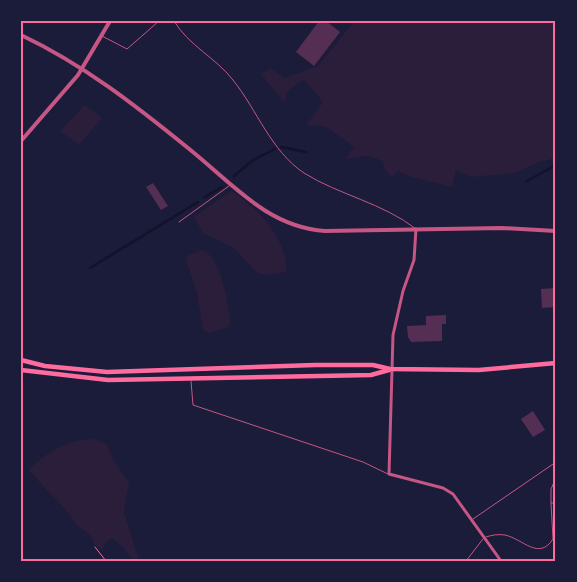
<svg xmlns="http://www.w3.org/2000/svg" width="577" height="582" font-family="'Varela Round',sans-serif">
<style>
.green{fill:#2a1e3b}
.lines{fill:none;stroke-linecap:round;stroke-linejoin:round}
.stream{stroke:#12122b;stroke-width:2.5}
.building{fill:#542f53}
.path{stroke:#ff6b9d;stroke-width:1}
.service{stroke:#c65784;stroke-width:1}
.minor{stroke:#c65784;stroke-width:3}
.tertiary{stroke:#c65784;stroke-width:4}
.secondary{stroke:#ff6b9d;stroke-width:4.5}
.neatline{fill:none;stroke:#ff6b9d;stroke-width:2}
</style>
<rect width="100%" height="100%" fill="#1b1b3a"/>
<!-- green -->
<g class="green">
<polygon points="352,21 556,21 556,158 536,163 516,173 471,177 456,170 452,187 408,176 398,171 393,177 385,171 383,161 368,156 345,159 354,147 325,126 306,125 321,105 322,101 306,81 302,80 288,91 284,102 261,74 271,68 284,78 318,66 353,23"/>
<polygon points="85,105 102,118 79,145 60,131"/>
<path d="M231,191c26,16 58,49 55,81l-22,3 -8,-3 -22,-24 -31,-15 -9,-16z"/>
<path d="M202,250c19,5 26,55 29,72l-3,5 -19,6 -6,-3 -6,-37 -11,-34 3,-4z"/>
<path d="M95,439l12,6 8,18 14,20 -5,29 15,49h-6l-11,-15 -10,-8 -8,6 -2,6 -9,-7 1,-3c-5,-9 -16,-11 -20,-19 -12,-19 -32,-33 -45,-52 21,-18 37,-30 66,-30z"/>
</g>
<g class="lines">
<!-- stream -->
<g class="stream">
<polyline points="281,147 306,152"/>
<polyline points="234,176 253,160 275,149"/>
<polyline points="527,181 556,165"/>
<polyline points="205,197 222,187"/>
<polyline points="90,268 198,202"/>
</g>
</g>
<!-- building -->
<g class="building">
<polygon points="319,21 326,21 340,32 314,66 296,52"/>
<polygon points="153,183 168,206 161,210 146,187"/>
<polygon points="555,288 556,307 542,308 541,289"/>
<polygon points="446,315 446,324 442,324 442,341 411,342 408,337 407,326 426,325 426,316"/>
<polygon points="533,411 545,430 533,437 521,419"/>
</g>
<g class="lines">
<!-- path -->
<polyline class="path" points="95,547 106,561"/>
<!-- service -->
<g class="service">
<path d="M174,21c15,25 41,36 59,59 24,30 38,71 71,93 35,22 79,30 112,56"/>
<polyline points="102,36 127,49 159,21"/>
<polyline points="179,222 229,186"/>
<polyline points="191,381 193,405 363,462 388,474"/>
<polyline points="556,478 551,489 551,503 556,503"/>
<polyline points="473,519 556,462"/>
<path d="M486,537c6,-2 12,-3 19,-2 18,4 34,26 48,4l-2,-36"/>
<polyline points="466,561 483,539"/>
</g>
<!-- minor -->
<polyline class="minor" points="416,229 414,260 403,291 393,335 389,474 443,488 453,494 501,561"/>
<!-- tertiary -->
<g class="tertiary">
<path d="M21,35c63,30 114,70 167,113 44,35 79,79 137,83l177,-3 54,3"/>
<polyline points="21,141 78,75 110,21"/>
</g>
<!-- secondary -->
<g class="secondary">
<polyline points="21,360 45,366 107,372 315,365 373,365 390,369 479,370 556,363"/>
<polyline points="21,370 108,380 371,375 389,370"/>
</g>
</g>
<!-- border -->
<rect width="577" height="582" fill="none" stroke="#1b1b3a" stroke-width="45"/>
<rect x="22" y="22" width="532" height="538" class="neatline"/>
</svg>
